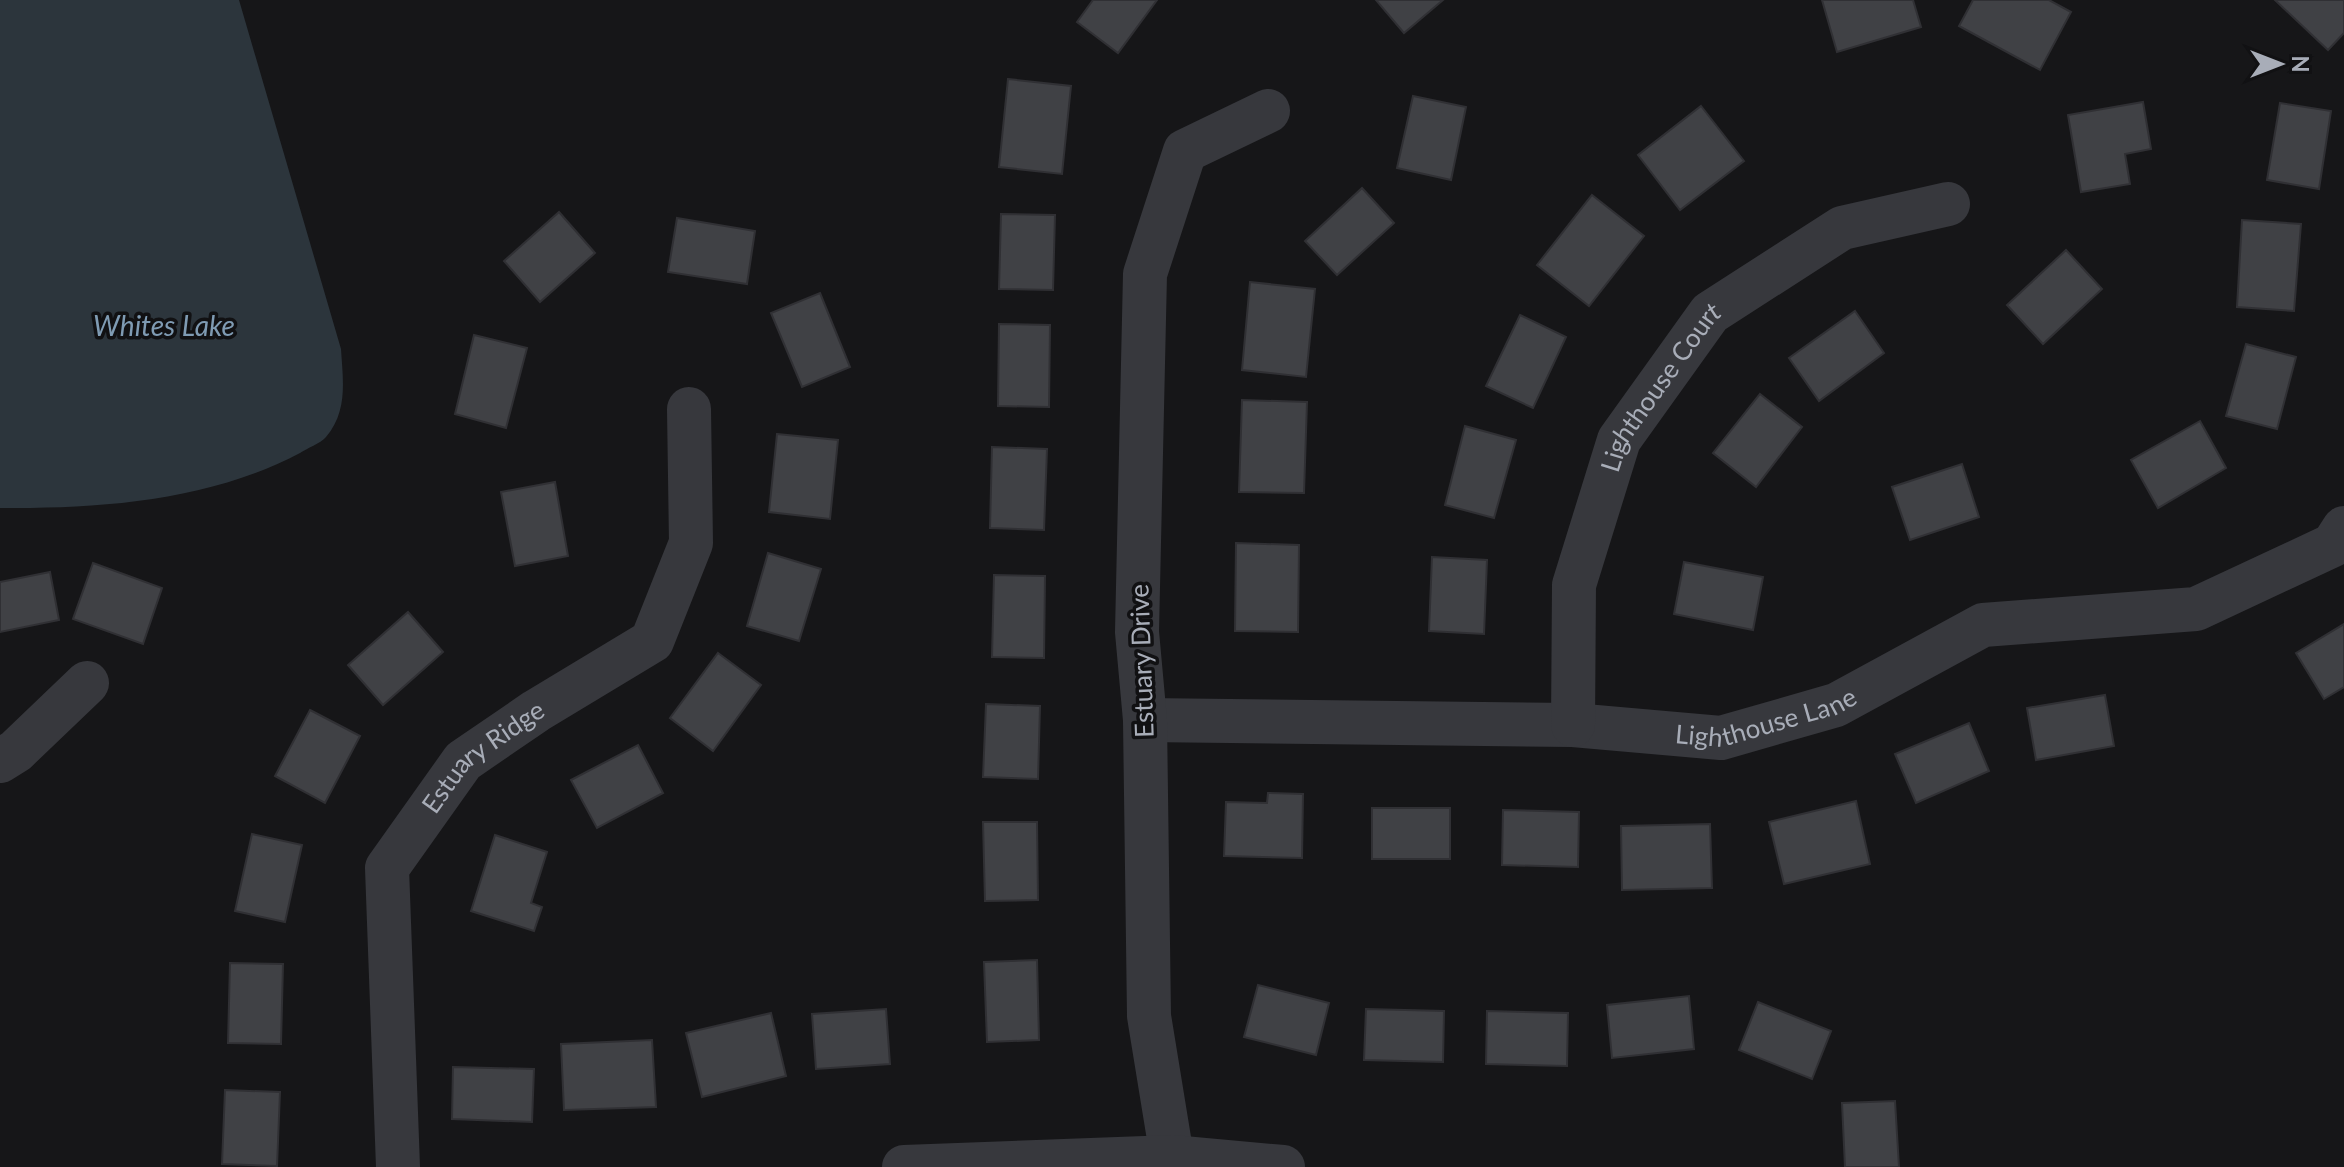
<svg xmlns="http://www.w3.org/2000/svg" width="2344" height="1167" font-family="Lato,sans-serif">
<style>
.water{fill:#2c353c}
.building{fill:#404145;stroke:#303034;stroke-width:2}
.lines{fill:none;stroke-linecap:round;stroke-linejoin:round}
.minor{stroke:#37383d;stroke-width:44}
.labels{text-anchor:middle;stroke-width:7;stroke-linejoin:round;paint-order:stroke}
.street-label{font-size:26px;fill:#a8adb8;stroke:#111113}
.water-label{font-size:28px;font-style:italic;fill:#7f9bb3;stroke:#111113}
</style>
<rect width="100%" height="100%" fill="#161618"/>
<!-- water -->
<path class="water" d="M0,0h239l102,349c2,32 7,62 -15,88 -6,7 -19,11 -26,16 -90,48 -200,56 -300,55z"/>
<!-- building -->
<g class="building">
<polygon points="1093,0 1157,0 1118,53 1077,22"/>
<polygon points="1376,0 1443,0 1404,33"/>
<polygon points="1822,0 1913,0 1921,27 1837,52"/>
<polygon points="1973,0 2049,0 2071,12 2040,70 1959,26"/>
<polygon points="2275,0 2344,0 2344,33 2328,50"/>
<polygon points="1008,79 1071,86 1062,174 999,167"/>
<polygon points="1413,96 1466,107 1451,180 1397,168"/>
<polygon points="2143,102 2151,149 2125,154 2130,184 2081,192 2068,115"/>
<polygon points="2280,103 2331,111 2319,189 2267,180"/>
<polygon points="1701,106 1744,161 1680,210 1638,155"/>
<polygon points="1362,188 1394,223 1337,275 1305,241"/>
<polygon points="1592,195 1644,236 1589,306 1537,265"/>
<polygon points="559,212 595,253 540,302 504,261"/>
<polygon points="1001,214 1055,215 1053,290 999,289"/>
<polygon points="677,218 755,231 747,284 668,272"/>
<polygon points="2242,220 2301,224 2294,311 2237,307"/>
<polygon points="2066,250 2102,289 2043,344 2007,305"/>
<polygon points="1250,282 1315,289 1306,377 1242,370"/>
<polygon points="820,293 850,367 802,387 771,313"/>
<polygon points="1855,311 1884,353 1819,401 1789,358"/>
<polygon points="1520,315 1566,337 1533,408 1486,386"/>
<polygon points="999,324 1050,325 1049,407 998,406"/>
<polygon points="474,335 527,348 506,428 455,414"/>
<polygon points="2246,344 2296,357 2277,429 2226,416"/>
<polygon points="1760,394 1802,427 1756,487 1713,453"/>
<polygon points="1242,400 1307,402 1304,493 1239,492"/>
<polygon points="2200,421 2226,468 2158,508 2131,460"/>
<polygon points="1465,426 1516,440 1494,518 1445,505"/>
<polygon points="777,434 838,440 830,519 769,512"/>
<polygon points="992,447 1047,449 1044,530 990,528"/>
<polygon points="1962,464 1979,517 1910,540 1892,487"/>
<polygon points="555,482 568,556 515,566 501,492"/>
<polygon points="1236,543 1299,545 1298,632 1235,631"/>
<polygon points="768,553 821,569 799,641 747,626"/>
<polygon points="1432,557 1487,560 1484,634 1429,631"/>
<polygon points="1684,562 1763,577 1753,630 1674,614"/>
<polygon points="93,563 162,588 143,644 73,619"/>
<polygon points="50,572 59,620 0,632 0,582"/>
<polygon points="994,575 1045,576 1044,658 992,657"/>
<polygon points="408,612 443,652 383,705 348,665"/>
<polygon points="2344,624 2344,687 2324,699 2296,653"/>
<polygon points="718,653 761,685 713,751 670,718"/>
<polygon points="2105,695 2114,746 2036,760 2027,708"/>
<polygon points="986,704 1040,706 1038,779 983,777"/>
<polygon points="310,710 360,736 325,803 275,776"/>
<polygon points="1969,723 1989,771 1916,803 1895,754"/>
<polygon points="638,745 663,793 597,828 571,780"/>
<polygon points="1268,793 1303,794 1302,858 1224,856 1226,802 1267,803"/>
<polygon points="1856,801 1870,864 1784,884 1769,822"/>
<rect x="1372" y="808" width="78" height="51"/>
<polygon points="1503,810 1579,812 1578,867 1502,865"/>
<polygon points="983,822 1037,822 1038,900 985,901"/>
<polygon points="1710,824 1712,888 1622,890 1621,826"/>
<polygon points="252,834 302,845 285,922 235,911"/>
<polygon points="495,835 547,852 531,903 542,907 534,931 471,911"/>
<polygon points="1037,960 1039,1040 987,1042 984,962"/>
<polygon points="230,963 283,964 281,1044 228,1043"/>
<polygon points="1258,985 1329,1003 1316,1055 1244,1037"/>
<polygon points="1689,996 1694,1049 1612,1058 1607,1005"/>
<polygon points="1758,1002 1831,1031 1812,1079 1739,1050"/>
<polygon points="886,1009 890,1064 816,1069 812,1014"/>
<polygon points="1366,1009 1444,1011 1443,1062 1364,1060"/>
<polygon points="1487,1011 1568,1013 1567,1066 1486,1064"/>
<polygon points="771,1013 786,1076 702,1097 686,1033"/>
<polygon points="652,1040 656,1107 564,1110 561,1044"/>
<polygon points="453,1067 534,1069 532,1122 452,1119"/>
<polygon points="225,1090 280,1092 277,1166 222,1164"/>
<polygon points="1895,1101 1899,1167 1845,1167 1842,1103"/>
</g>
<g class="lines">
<!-- minor -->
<g class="minor">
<path id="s1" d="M1145,720l428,5 148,13 115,-33 147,-80 213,-16 137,-64 11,-17"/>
<path id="s2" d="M1573,725l1,-140 45,-145 91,-127 132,-85 106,-24"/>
<polyline points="0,761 16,751 87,683"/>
<polyline points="1172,1157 1149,1016 1145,720 1137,632 1145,274 1185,151 1268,111"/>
<path id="s3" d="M398,1167l-11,-299 76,-107 73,-50 116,-70 39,-98 -2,-134"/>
<polyline points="904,1167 1172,1157 1283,1167"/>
</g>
</g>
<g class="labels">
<!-- street labels -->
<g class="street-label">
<text dy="9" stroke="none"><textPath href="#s2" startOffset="358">Lighthouse Court</textPath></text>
<text transform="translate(1142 661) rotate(-92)" y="9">Estuary Drive</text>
<text dy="9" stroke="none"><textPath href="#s1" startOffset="624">Lighthouse Lane</textPath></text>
<text dy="9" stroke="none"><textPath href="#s3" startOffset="448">Estuary Ridge</textPath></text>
</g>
<!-- water labels -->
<g class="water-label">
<text x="164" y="336">Whites Lake</text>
</g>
</g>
<!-- north arrow -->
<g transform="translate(2280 64) rotate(90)" stroke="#111113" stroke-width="6" paint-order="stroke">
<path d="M0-6L14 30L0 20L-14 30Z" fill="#a8adb8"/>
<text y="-12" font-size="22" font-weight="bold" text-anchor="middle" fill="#a8adb8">N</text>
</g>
</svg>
